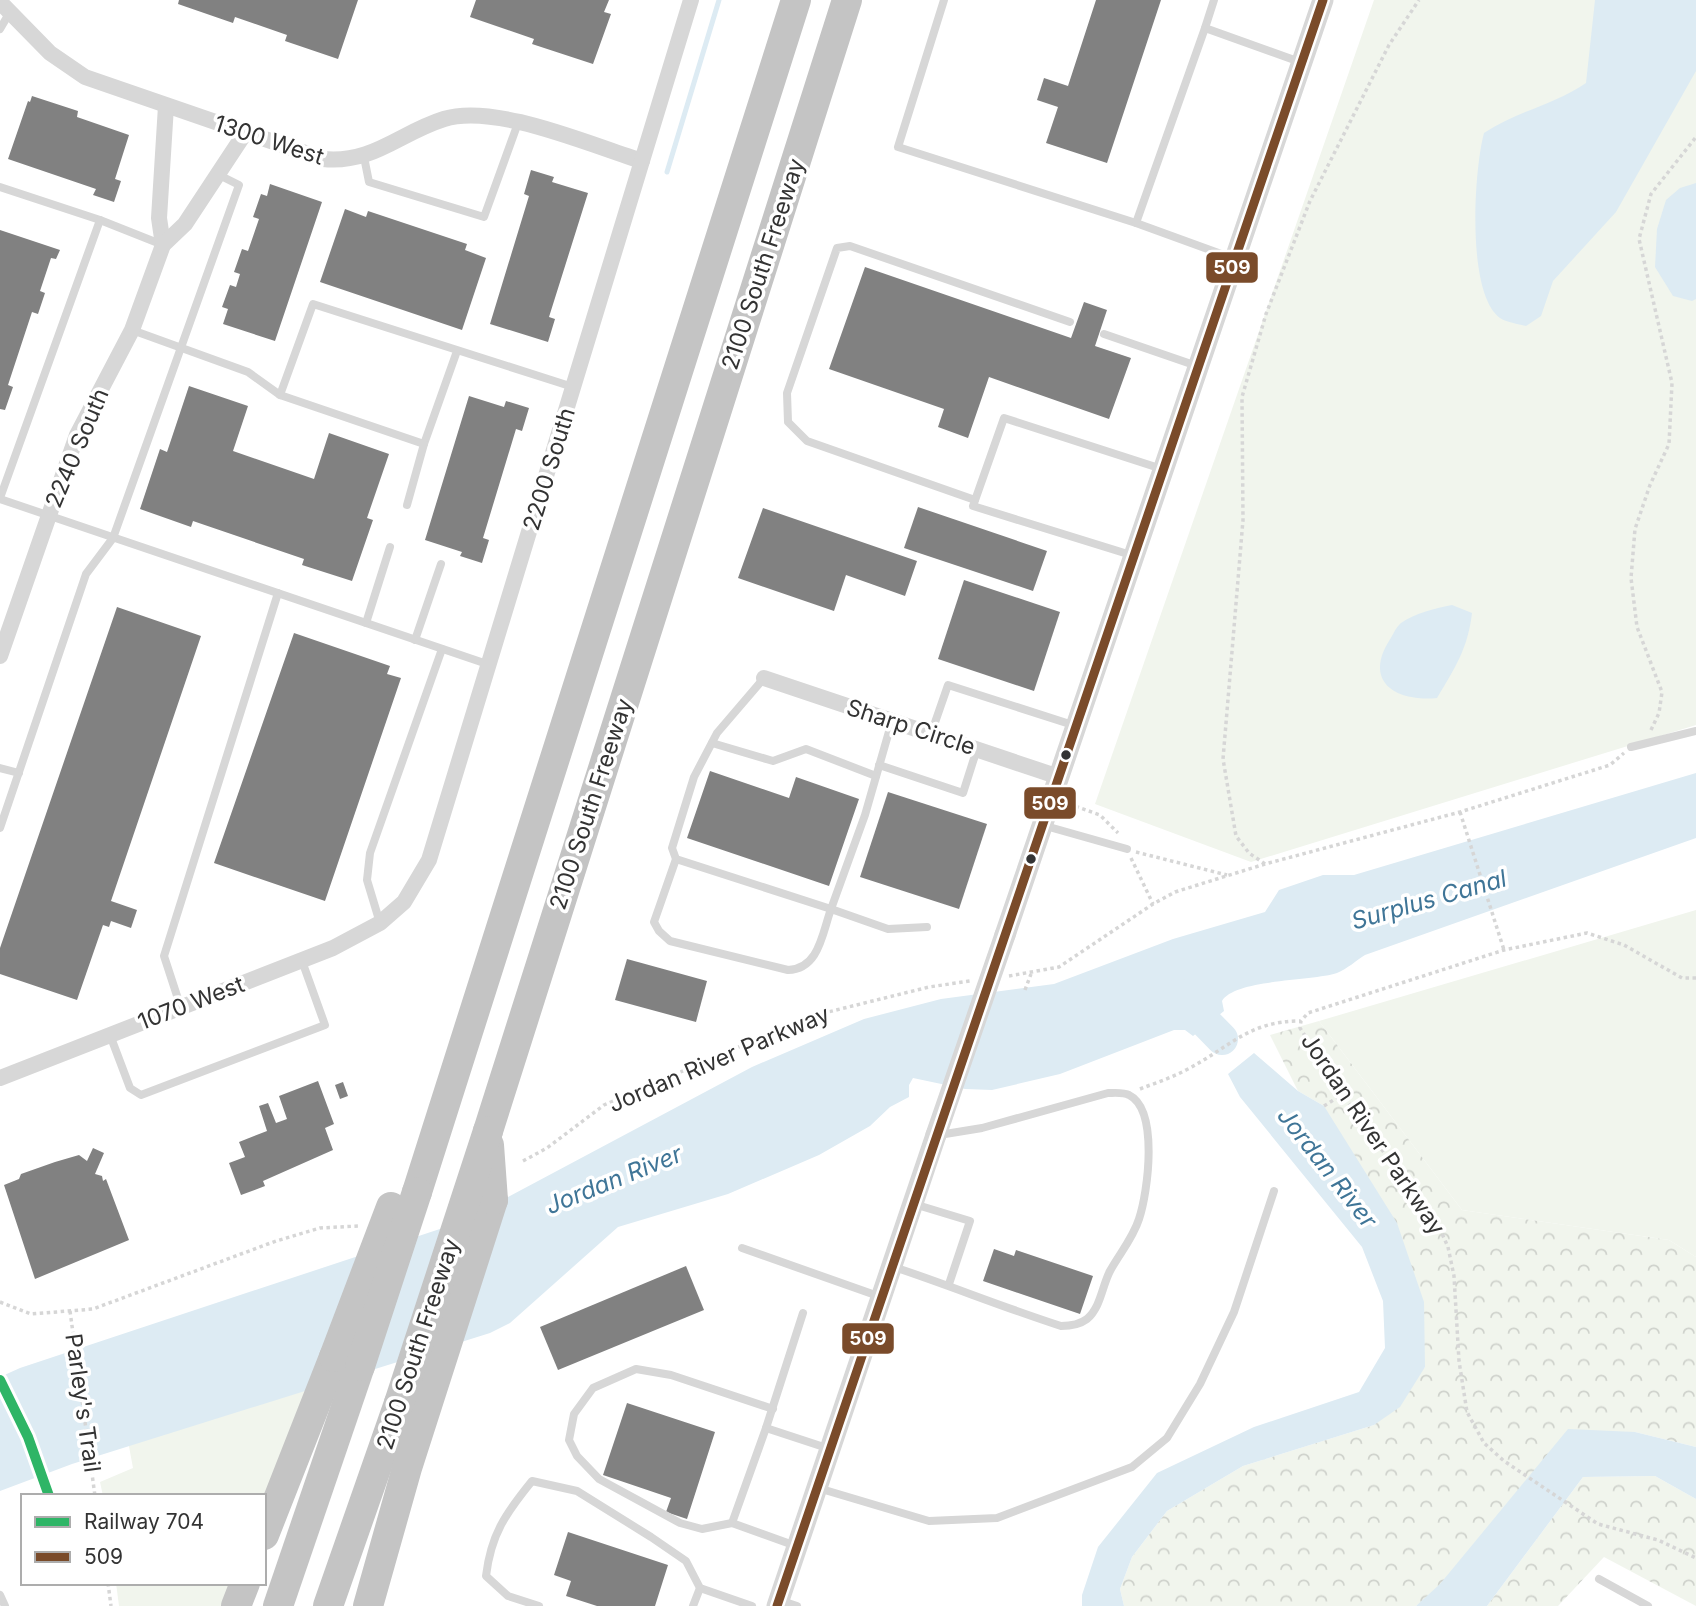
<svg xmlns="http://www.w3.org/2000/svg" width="1696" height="1606" font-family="Inter,sans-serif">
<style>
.grass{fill:#f1f5ed}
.forest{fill:url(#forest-crowns)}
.water{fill:#ddebf3}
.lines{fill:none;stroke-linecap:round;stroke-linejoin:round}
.stream{stroke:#ddebf3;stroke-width:5}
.river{stroke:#ddebf3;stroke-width:32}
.building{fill:#818181}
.path{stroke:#d6d6d6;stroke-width:3.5;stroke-dasharray:3.5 3.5;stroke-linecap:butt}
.service{stroke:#d7d7d7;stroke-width:8}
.minor{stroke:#d7d7d7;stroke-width:16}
.tertiary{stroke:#d7d7d7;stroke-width:21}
.motorway{stroke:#c4c4c4;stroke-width:30}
.tertiary-bridge{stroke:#d7d7d7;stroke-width:21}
.motorway-bridge{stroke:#c4c4c4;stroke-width:30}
.bus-1-casing{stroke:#fff;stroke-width:14}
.bus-1{stroke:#7a4b2a;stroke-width:9}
.rail-1-casing{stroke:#fff;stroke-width:16}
.rail-1{stroke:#2eb566;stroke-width:10}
.bus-dot{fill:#333;stroke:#fff;stroke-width:2.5}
.labels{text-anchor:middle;stroke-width:7;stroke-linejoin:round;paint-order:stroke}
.street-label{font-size:23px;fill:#333;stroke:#fff}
.water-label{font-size:24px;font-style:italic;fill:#3f7597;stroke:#fff}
.line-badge{stroke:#fff;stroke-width:2.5}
.badge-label{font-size:19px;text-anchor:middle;font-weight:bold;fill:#fff}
</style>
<defs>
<pattern id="forest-crowns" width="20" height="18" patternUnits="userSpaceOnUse" patternTransform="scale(1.75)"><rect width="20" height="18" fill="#f1f5ed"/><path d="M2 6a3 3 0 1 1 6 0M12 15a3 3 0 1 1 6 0" fill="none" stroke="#cfd2cc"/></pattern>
</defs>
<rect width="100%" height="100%" fill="#fff"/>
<!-- grass -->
<g class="grass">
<polygon points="1374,0 1696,0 1696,725 1251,862 1095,804"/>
<polygon points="1696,910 1696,1257 1669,1240 1462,1210 1319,1021"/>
<polygon points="321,1357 264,1496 103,1496 100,1482 133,1468 128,1441"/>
<polygon points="116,1583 231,1583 221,1606 119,1606"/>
</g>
<!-- forest -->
<g class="forest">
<polygon points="1319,1021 1462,1210 1669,1240 1696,1257 1696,1447 1635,1432 1416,1606 1124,1606 1120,1589 1132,1557 1167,1511 1243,1466 1374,1425 1425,1367 1324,1106 1298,1091 1270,1035"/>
<polygon points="1655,1476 1696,1499 1696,1606 1604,1557 1558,1606 1487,1606 1583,1477"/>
</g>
<!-- water -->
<g class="water">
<path d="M1595,0h101v71l-80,141 -63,69 -12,35 -15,10c-8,-2 -20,-4 -26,-8 -34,-25 -26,-148 -16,-185 33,-22 70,-28 102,-50z"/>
<polygon points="1696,183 1696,299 1692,301 1673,296 1655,267 1657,229 1666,200 1680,188"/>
<path d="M1452,605l20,8c-4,35 -17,55 -35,85 -39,4 -74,-15 -48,-57 4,-6 7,-14 12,-18 14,-10 35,-15 51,-18z"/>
<path d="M1696,773v65l-331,117c-8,5 -18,14 -28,18 -23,8 -102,6 -115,28l2,10 -31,25 -8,-6h-11l-114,44 -68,16 -27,-1 -52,-11 -4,7v12l-19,10 -20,19 -51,29 -91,39 -110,33 -108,96 -20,10 -418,131 -72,27v-114l20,-9 441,-146 291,-155 112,-48 77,-20 113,-15 119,-45 92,-27 14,-22 44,-15h31z"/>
<polygon points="1254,1053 1298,1091 1324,1106 1397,1223 1424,1302 1425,1367 1400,1407 1374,1425 1243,1466 1167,1511 1132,1557 1120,1589 1124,1606 1082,1606 1082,1595 1098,1547 1157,1473 1254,1427 1359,1392 1385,1348 1383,1301 1362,1247 1240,1097 1228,1074"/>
<polygon points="1568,1429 1635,1432 1696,1447 1696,1499 1655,1476 1583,1477 1487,1606 1416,1606 1440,1584"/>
</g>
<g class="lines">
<!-- stream -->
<polyline class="stream" points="667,172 719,0"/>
<!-- river -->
<polyline class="river" points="1179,995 1222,1039"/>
</g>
<!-- building -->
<g class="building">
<polygon points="179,0 358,0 338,59 285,41 287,35 235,17 233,23 178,4"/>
<polygon points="476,0 609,0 604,12 611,14 593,64 532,44 534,39 470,17"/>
<polygon points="1096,0 1161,0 1107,163 1046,143 1058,107 1037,100 1044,78 1068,86"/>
<polygon points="32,96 78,111 77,117 129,135 115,179 121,181 114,202 93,195 96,189 8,159 28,101 30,102"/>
<polygon points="531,170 554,177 552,182 588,193 549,317 555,319 548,342 490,324 529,196 524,194"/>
<polygon points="270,184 322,202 275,341 223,324 228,309 222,307 230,285 236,287 240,274 234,272 242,249 248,251 259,219 253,217 261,194 267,196"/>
<polygon points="345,209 366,217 368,211 467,244 465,250 486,258 462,330 320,282"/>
<polygon points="0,230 60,250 56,259 51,258 40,291 45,293 38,314 32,312 8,385 13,387 5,410 0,409"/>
<polygon points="865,267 1071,338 1084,302 1107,310 1095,346 1131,358 1109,419 989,377 968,438 938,427 944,409 829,369"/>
<polygon points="189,386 248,406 233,451 314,479 329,433 389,454 367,518 373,520 352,581 302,565 304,559 193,521 191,527 140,509 160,449 167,452"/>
<polygon points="469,396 504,407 506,401 529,408 522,431 516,429 483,538 489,540 482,563 460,556 462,552 425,540"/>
<polygon points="918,507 1047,551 1033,591 904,548"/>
<polygon points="763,508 917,561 905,596 846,575 834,611 738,578"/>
<polygon points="964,580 1060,612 1034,691 938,659"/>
<polygon points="117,607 201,636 111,901 137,910 131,928 111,921 109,927 103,925 77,1000 0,974 0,948"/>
<polygon points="294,633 390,666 387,674 401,678 325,901 214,863"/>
<polygon points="710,771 789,798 796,777 859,799 829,886 687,838"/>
<polygon points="888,792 987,824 959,909 860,877"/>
<polygon points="627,959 707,981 696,1022 615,1000"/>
<polygon points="318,1081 334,1124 325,1128 333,1150 263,1181 265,1186 241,1195 229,1163 245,1157 239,1142 267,1131 259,1106 268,1103 276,1123 287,1119 279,1096"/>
<polygon points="343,1082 348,1096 340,1099 335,1085"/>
<polygon points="93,1148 104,1153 95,1174 102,1176 103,1181 106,1179 129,1240 35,1279 4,1185 19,1179 21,1174 55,1162 79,1155 87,1161"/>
<polygon points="994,1249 1014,1256 1016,1250 1093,1276 1080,1314 983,1281"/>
<polygon points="686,1266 704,1310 558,1370 540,1327"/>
<polygon points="627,1403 715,1432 687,1519 666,1512 671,1498 603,1475"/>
<polygon points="568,1532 668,1565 655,1606 597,1606 566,1596 571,1581 554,1575"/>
</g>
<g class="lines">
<!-- path -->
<g class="path">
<polyline points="1651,730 1659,713 1662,692 1637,627 1631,578 1635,529 1650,485 1669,444 1672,383 1639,239 1651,194 1696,137"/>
<polyline points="1069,804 1100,815 1118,833"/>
<polyline points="1460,812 1504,950"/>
<polyline points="1136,852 1227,875"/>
<polyline points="1131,858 1153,904"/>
<polyline points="1265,864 1249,853 1236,836 1223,759 1243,520 1242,397 1266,314 1310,201 1389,45 1419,0"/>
<polyline points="1009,976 1059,967 1153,904 1175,892 1265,864 1460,812 1610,765 1624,753"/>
<polyline points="1696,978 1682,978 1624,945 1587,933 1504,950 1308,1013 1301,1021 1300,1028 1365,1128 1435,1218 1448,1247 1454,1276 1459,1361 1467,1412 1484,1443 1504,1461 1598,1524 1658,1540 1696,1558"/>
<polyline points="1025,990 1031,974"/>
<path d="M1140,1089c15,-6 31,-11 46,-19 43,-22 62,-49 114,-49"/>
<polyline points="1324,1106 1343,1094"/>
<polyline points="523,1161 547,1148 604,1105 808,1017 929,987 970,981"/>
<polyline points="0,1302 31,1314 93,1309 276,1241 320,1228 358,1226"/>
<polyline points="70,1311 95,1496"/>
<polyline points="108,1583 111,1606"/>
</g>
<!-- service -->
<g class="service">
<polyline points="944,0 898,147 1136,223"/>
<polyline points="1214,0 1205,28 1300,62"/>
<polyline points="1205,28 1136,223 1235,259"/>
<polyline points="0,29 10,12"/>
<polyline points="364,157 369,182 484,217 518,123"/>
<polyline points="0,187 100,220 163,245"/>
<polyline points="132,330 248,372 280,395 313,304 573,387"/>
<polyline points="1104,334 1197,366"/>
<polyline points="280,395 424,444 457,351"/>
<polyline points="0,498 100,220"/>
<polyline points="0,499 490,665"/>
<polyline points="975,500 807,441 788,422 787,393 837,248 850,246 1070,322"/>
<polyline points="407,505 424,444"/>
<polyline points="1131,555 973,506 1004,418 1162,469"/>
<polyline points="366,623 390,547"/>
<polyline points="415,640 441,564"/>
<polyline points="764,678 717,733 694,777 672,848 676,859 831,909 865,815 892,721"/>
<polyline points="931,734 948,685 1076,726"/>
<polyline points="712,743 773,761 806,749 876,776"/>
<polyline points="1631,747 1696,731"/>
<polyline points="879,765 963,793 977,749"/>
<polyline points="0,768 19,773"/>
<polyline points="1042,825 1127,849"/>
<polyline points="0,828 86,574 113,538 239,185 219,175"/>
<path d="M676,859l-22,63 5,9 11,10 118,29c31,-1 34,-36 43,-61l57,20 39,-2"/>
<polyline points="380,923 367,880 370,853 442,649"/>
<polyline points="181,1008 164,956 278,593"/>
<polyline points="110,1035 130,1088 141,1095 325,1025 302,961"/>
<polyline points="914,1204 970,1221 949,1284"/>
<polyline points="742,1248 881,1297"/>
<path d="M894,1267c57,19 111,41 167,59 9,0 18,-1 26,-7 14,-12 15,-33 23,-48 10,-18 23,-33 29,-52 9,-27 20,-109 -10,-124 -5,-3 -15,-2 -21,-2l-126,35 -43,7"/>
<polyline points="803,1313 766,1428 830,1449"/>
<polyline points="766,1428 732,1523 796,1546"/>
<polyline points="818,1488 929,1521 997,1518 1132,1467 1167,1438 1200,1384 1234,1312 1274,1191"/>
<polyline points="732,1523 702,1529 680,1523 599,1479 577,1456 569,1440 574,1414 593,1388 636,1369 671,1375 773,1409"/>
<polyline points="1599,1579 1648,1606"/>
<polyline points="0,1595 5,1606"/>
<polyline points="779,1600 797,1606"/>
<path d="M539,1606l-31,-10 -22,-20c5,-42 20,-63 46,-95l45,10 74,46 35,24 14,27 52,18"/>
<polyline points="693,1606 700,1588"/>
</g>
<!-- minor -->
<g class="minor">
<path d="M0,2l50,51 35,24 238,82c50,5 76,-26 121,-40 51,-16 146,26 198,42"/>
<polyline points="163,245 159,218 166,106"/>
<polyline points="0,656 77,435 132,330 163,245 185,224 245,133"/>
<polyline points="764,678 1059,777"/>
<polyline points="0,1078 333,948 380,923 404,902 429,860 691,0"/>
</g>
<!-- tertiary -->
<g class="tertiary">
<polyline points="1005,935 1323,0"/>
<polyline points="777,1606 936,1135"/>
</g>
<!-- motorway -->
<g class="motorway">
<polyline points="488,1131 847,0"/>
<polyline points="417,1192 796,0"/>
<polyline points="264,1535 334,1357"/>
<polyline points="236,1606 245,1583"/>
<polyline points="278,1606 360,1366"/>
<polyline points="328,1606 399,1403"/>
<polyline points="368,1606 407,1468 493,1200"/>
</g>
<!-- tertiary-bridge -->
<polyline class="tertiary-bridge" points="936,1135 1005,935"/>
<!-- motorway-bridge -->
<g class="motorway-bridge">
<polyline points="489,1145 493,1200"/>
<polyline points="334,1357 391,1207"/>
<polyline points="360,1366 417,1192"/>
<polyline points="399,1403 488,1131"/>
</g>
<defs>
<polyline id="bus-1" points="777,1606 1323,0"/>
</defs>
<!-- bus-1 casing -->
<use href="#bus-1" class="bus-1-casing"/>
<!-- bus-1 -->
<use href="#bus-1" class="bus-1"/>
<defs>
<polyline id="rail-1" points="0,1380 28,1437 49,1496"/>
</defs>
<!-- rail-1 casing -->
<use href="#rail-1" class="rail-1-casing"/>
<!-- rail-1 -->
<use href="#rail-1" class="rail-1"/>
</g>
<!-- markers -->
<g class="bus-dot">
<circle cx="1066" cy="755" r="6"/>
<circle cx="1031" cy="859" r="6"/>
</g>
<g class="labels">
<!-- street labels -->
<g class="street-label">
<text transform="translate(269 140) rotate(18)" y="8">1300 West</text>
<text transform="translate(763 264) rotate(-72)" y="8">2100 South Freeway</text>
<text transform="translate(77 448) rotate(-67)" y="8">2240 South</text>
<text transform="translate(549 469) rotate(-73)" y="8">2200 South</text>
<text transform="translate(911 727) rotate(18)" y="8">Sharp Circle</text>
<text transform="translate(591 804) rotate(-72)" y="8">2100 South Freeway</text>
<text transform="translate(191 1003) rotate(-21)" y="8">1070 West</text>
<text transform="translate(719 1059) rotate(-23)" y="8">Jordan River Parkway</text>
<text transform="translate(1373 1134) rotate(56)" y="8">Jordan River Parkway</text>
<text transform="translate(418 1344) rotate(-72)" y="8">2100 South Freeway</text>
<text transform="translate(83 1403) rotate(82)" y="8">Parley's Trail</text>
</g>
<!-- water labels -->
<g class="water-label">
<text transform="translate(1429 900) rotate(-16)" y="8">Surplus Canal</text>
<text transform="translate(1327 1168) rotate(52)" y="8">Jordan River</text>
<text transform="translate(614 1180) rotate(-22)" y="8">Jordan River</text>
</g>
</g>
<g class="line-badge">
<rect x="1205" y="251" width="54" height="33" rx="7" fill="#7a4b2a"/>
<rect x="1023" y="786" width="54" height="34" rx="7" fill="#7a4b2a"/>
<rect x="841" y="1322" width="54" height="33" rx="7" fill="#7a4b2a"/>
</g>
<g class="badge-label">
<text x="1232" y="274">509</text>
<text x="1050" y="810">509</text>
<text x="868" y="1345">509</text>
</g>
<!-- legend -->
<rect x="21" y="1494" width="245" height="91" fill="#ffffff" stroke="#adadad" stroke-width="2"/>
<rect x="35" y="1517" width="35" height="10" fill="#2eb566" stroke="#adadad" stroke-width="2"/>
<text x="84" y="1529" font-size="21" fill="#333333">Railway 704</text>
<rect x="35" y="1552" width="35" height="10" fill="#7a4b2a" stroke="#adadad" stroke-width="2"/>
<text x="84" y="1564" font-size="21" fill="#333333">509</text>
</svg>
